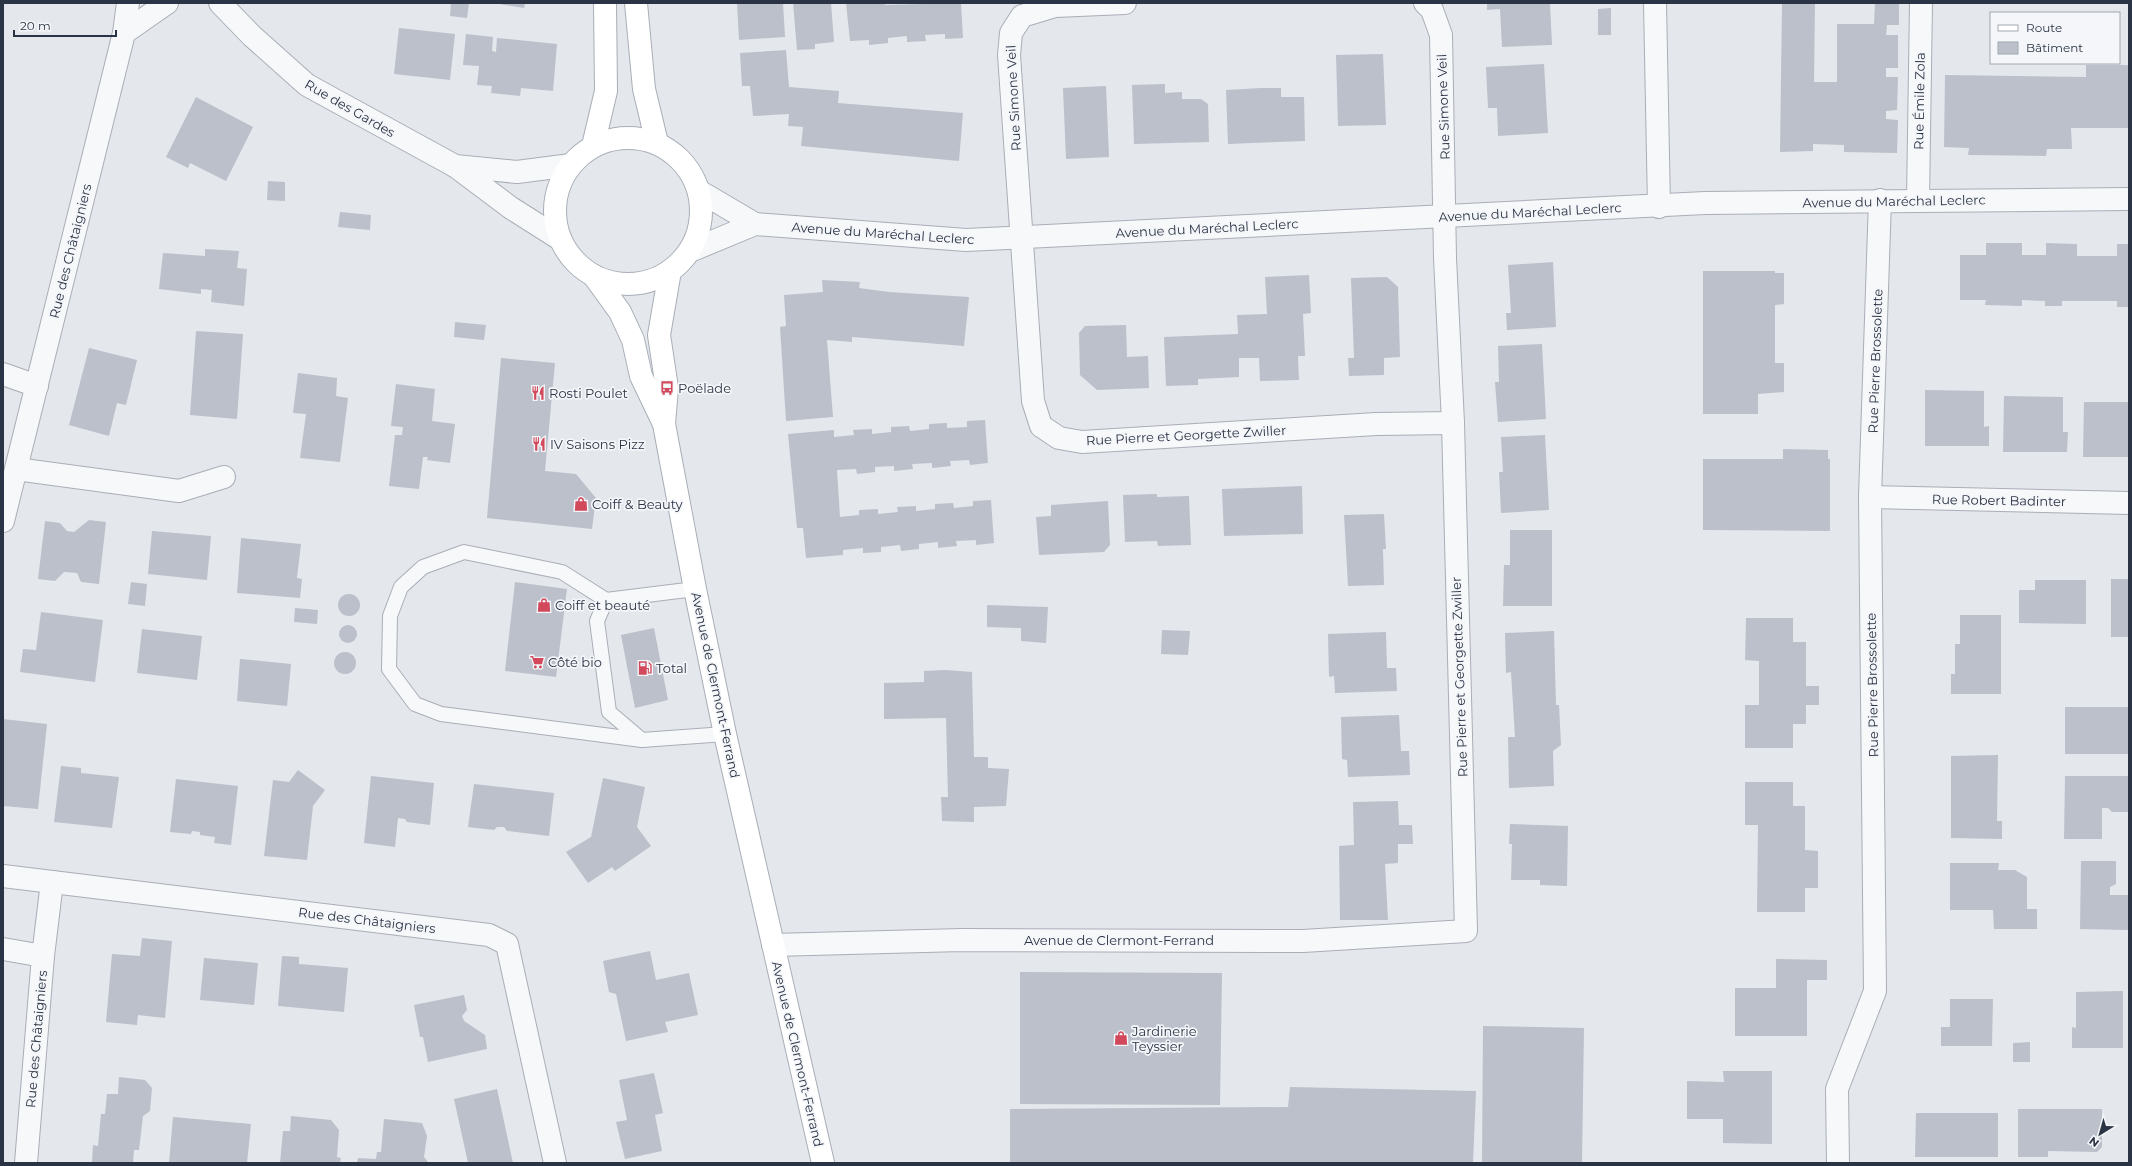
<svg xmlns="http://www.w3.org/2000/svg" width="2132" height="1166" font-family="Montserrat,sans-serif">
<style>
.building{fill:#bbc0ca}
.lines{fill:none;stroke-linecap:round;stroke-linejoin:round}
.lane-casing{stroke:#a9aeb7;stroke-width:16}
.street-casing{stroke:#a9aeb7;stroke-width:24}
.secondary-casing{stroke:#a9aeb7;stroke-width:24}
.lane{stroke:#f7f8fa;stroke-width:14}
.street{stroke:#f7f8fa;stroke-width:22}
.secondary{stroke:#fff;stroke-width:22}
.labels{text-anchor:middle;stroke-width:3.5;stroke-linejoin:round;paint-order:stroke}
.street-label{font-size:13px;fill:#2b3445;stroke:#f4f6f9}
.poi-label{font-size:13px;fill:#2b3445;stroke:#f4f6f9;text-anchor:start}
</style>
<rect width="100%" height="100%" fill="#e4e7ec"/>
<!-- building -->
<g class="building">
<polygon points="451,3 469,3 467,18 450,16"/>
<polygon points="493,3 525,3 524,8"/>
<polygon points="737,3 783,3 785,37 739,40"/>
<polygon points="793,3 831,3 834,42 815,44 815,49 797,50"/>
<polygon points="846,3 885,3 885,5 961,3 963,38 945,39 945,34 925,35 926,41 907,42 907,36 888,38 888,43 869,45 869,40 850,41"/>
<polygon points="1487,3 1550,3 1552,45 1502,47 1500,9 1487,10"/>
<polygon points="1782,3 1815,3 1814,82 1837,82 1837,24 1874,24 1875,3 1899,3 1899,25 1887,25 1886,35 1898,35 1898,68 1886,68 1886,77 1898,77 1897,110 1886,111 1886,119 1898,120 1897,153 1844,152 1844,145 1813,144 1813,151 1780,152"/>
<polygon points="1611,8 1611,35 1598,35 1598,9"/>
<polygon points="399,28 455,34 450,80 394,74"/>
<polygon points="466,34 493,37 492,51 496,52 497,38 557,44 553,91 521,88 520,96 491,93 492,86 477,85 479,66 463,65"/>
<polygon points="786,50 789,87 839,91 838,103 963,113 959,161 801,146 803,127 788,126 789,114 753,116 750,86 742,86 740,53"/>
<polygon points="1383,54 1386,125 1338,126 1336,55"/>
<polygon points="1544,64 1548,133 1498,136 1497,108 1488,108 1486,67"/>
<polygon points="2086,65 2129,65 2129,128 2071,128 2072,149 2047,149 2046,156 1968,155 1969,148 1944,147 1945,75 2086,77"/>
<polygon points="1165,84 1165,93 1182,92 1182,99 1201,99 1208,104 1209,142 1134,144 1132,85"/>
<polygon points="1106,86 1109,157 1066,159 1063,88"/>
<polygon points="1261,88 1281,88 1281,97 1304,97 1305,141 1228,144 1226,90"/>
<polygon points="196,97 253,127 226,181 190,163 188,168 166,157"/>
<polygon points="268,181 285,182 285,201 267,200"/>
<polygon points="340,212 371,215 370,230 338,227"/>
<polygon points="1986,243 2022,243 2022,255 2046,255 2046,243 2077,244 2077,256 2117,256 2117,244 2129,244 2129,307 2117,307 2117,301 2062,301 2062,306 2045,306 2045,301 2022,300 2022,306 1985,305 1986,300 1960,300 1960,255 1986,255"/>
<polygon points="205,249 239,251 237,268 247,269 244,306 211,302 212,290 201,289 201,294 159,289 163,253 205,256"/>
<polygon points="1553,262 1556,327 1507,330 1506,313 1511,313 1508,265"/>
<polygon points="1703,271 1775,271 1775,273 1784,273 1784,304 1775,305 1775,363 1784,363 1784,392 1758,394 1758,414 1703,414"/>
<polygon points="1309,275 1311,313 1303,314 1305,356 1298,356 1299,380 1260,381 1259,358 1239,358 1239,377 1198,379 1198,385 1166,386 1164,337 1238,334 1237,315 1267,314 1265,277"/>
<polygon points="1387,277 1398,287 1400,357 1384,358 1384,375 1349,376 1348,358 1354,358 1351,278"/>
<polygon points="822,280 860,282 859,288 889,292 969,297 964,346 852,337 852,342 827,340 833,417 786,421 780,327 786,326 784,295 823,292"/>
<polygon points="455,322 486,325 484,340 454,337"/>
<polygon points="1126,325 1127,357 1148,356 1149,388 1097,390 1080,375 1079,333 1085,326"/>
<polygon points="196,331 243,334 237,419 190,415"/>
<polygon points="1542,344 1546,419 1498,422 1495,382 1499,382 1498,346"/>
<polygon points="89,348 137,360 126,405 117,403 109,436 69,425"/>
<polygon points="501,358 555,363 545,471 576,474 596,498 592,529 487,518"/>
<polygon points="298,373 337,378 336,396 348,398 340,462 300,458 306,414 293,413"/>
<polygon points="396,384 435,389 432,421 455,424 450,463 427,460 428,457 423,457 419,489 389,486 395,435 402,435 403,427 391,426"/>
<polygon points="1925,390 1984,391 1984,427 1989,426 1989,446 1925,446"/>
<polygon points="2004,396 2063,397 2063,432 2068,432 2067,452 2003,452"/>
<polygon points="2084,402 2129,402 2129,457 2083,457"/>
<polygon points="985,420 988,463 970,465 969,460 950,461 951,466 932,468 932,463 912,464 913,469 894,471 894,466 875,467 875,472 857,474 856,469 837,470 840,517 859,515 859,510 878,509 878,514 898,512 897,507 916,506 916,511 935,509 935,504 953,503 954,508 973,506 973,501 991,500 994,543 976,545 976,540 956,541 957,546 938,548 938,542 919,544 919,549 901,551 900,545 881,547 881,552 863,553 863,548 843,550 843,555 806,558 803,528 797,528 788,434 834,430 834,437 854,435 853,430 872,429 872,434 891,432 891,427 909,426 910,431 929,429 929,424 947,423 947,428 967,427 967,421"/>
<polygon points="1545,435 1549,510 1501,513 1499,472 1503,472 1501,437"/>
<polygon points="1783,449 1828,450 1828,459 1830,459 1830,531 1703,530 1703,459 1783,459"/>
<polygon points="1302,486 1303,534 1224,536 1222,489"/>
<polygon points="1157,494 1157,497 1189,496 1191,545 1158,546 1157,541 1125,542 1123,495"/>
<polygon points="1108,501 1110,545 1104,552 1039,555 1036,517 1051,516 1051,505"/>
<polygon points="1384,514 1386,549 1383,549 1384,585 1348,586 1344,515"/>
<polygon points="89,520 106,522 99,584 81,582 77,573 64,572 55,581 38,579 45,521 60,523 67,531 74,532"/>
<polygon points="1510,530 1552,530 1552,606 1503,606 1504,565 1510,565"/>
<polygon points="152,531 211,536 207,580 148,574"/>
<polygon points="241,538 301,544 297,578 302,579 300,598 237,593"/>
<rect x="2111" y="579" width="18" height="58"/>
<polygon points="2035,580 2086,580 2086,624 2019,623 2019,590 2035,590"/>
<polygon points="131,582 147,584 145,606 128,604"/>
<polygon points="515,582 567,589 556,677 505,671"/>
<circle cx="349" cy="605" r="11"/>
<polygon points="987,605 1048,607 1046,643 1021,641 1021,628 987,627"/>
<polygon points="295,608 318,610 317,624 294,622"/>
<polygon points="41,612 103,620 95,682 20,672 23,649 36,650"/>
<polygon points="1960,615 2001,615 2001,694 1951,694 1951,674 1955,674 1955,644 1960,644"/>
<polygon points="1746,618 1793,618 1793,642 1806,642 1806,686 1819,686 1819,705 1806,705 1806,724 1793,724 1793,748 1745,748 1745,705 1759,705 1759,661 1745,660"/>
<circle cx="348" cy="634" r="9"/>
<polygon points="654,628 668,700 635,708 621,635"/>
<polygon points="142,629 202,636 197,680 137,673"/>
<polygon points="1162,630 1190,631 1188,655 1161,654"/>
<polygon points="1554,631 1556,705 1559,705 1561,745 1553,751 1554,786 1509,788 1508,737 1515,737 1511,672 1506,673 1505,633"/>
<polygon points="1386,632 1387,668 1396,668 1397,691 1335,693 1334,676 1329,677 1328,634"/>
<circle cx="345" cy="663" r="11"/>
<polygon points="240,659 291,664 287,706 237,701"/>
<polygon points="945,670 972,672 974,757 988,757 988,768 1009,769 1006,806 974,807 974,822 942,821 941,797 948,797 946,718 884,719 884,683 924,682 924,671"/>
<rect x="2065" y="707" width="64" height="47"/>
<polygon points="1399,715 1401,751 1409,751 1410,775 1348,777 1347,760 1342,759 1341,717"/>
<polygon points="3,719 47,724 38,809 3,806"/>
<polygon points="1998,755 1997,821 2002,821 2002,839 1951,838 1951,756"/>
<polygon points="61,766 81,768 81,773 119,777 112,828 54,822"/>
<polygon points="298,770 325,790 313,806 307,860 264,856 273,780 289,782"/>
<polygon points="371,776 434,783 430,825 407,822 405,819 398,818 395,847 364,843"/>
<polygon points="2065,776 2128,776 2128,812 2112,812 2108,808 2102,808 2102,839 2064,839"/>
<polygon points="603,778 645,787 637,827 651,846 615,871 612,867 588,883 566,852 591,837"/>
<polygon points="176,779 238,786 231,845 214,843 215,837 200,835 200,832 192,831 191,834 170,832"/>
<polygon points="1745,782 1793,782 1793,806 1805,806 1805,850 1818,851 1818,888 1805,888 1805,912 1757,912 1758,825 1745,825"/>
<polygon points="474,784 554,793 549,836 507,831 504,827 497,827 494,830 468,827"/>
<polygon points="1398,801 1399,825 1412,825 1413,844 1398,844 1398,863 1385,864 1388,920 1340,920 1339,846 1354,845 1353,802"/>
<polygon points="1510,824 1568,826 1567,886 1540,885 1540,880 1511,880 1512,844 1509,844"/>
<polygon points="2081,861 2116,861 2116,884 2110,887 2110,895 2129,895 2129,930 2080,929"/>
<polygon points="1950,863 1999,863 1998,870 2015,870 2027,877 2027,909 2037,909 2037,929 1994,929 1993,910 1950,910"/>
<polygon points="142,938 172,941 165,1018 138,1015 137,1025 106,1022 112,954 140,956"/>
<polygon points="650,951 656,980 689,973 698,1015 665,1022 668,1032 626,1041 616,994 609,992 603,961"/>
<polygon points="282,956 299,957 299,964 348,968 344,1012 278,1006"/>
<polygon points="204,958 258,963 254,1005 200,1000"/>
<polygon points="1776,959 1827,960 1827,980 1807,980 1807,1036 1735,1036 1735,988 1776,988"/>
<polygon points="1020,972 1222,973 1220,1105 1020,1104"/>
<polygon points="2123,991 2123,1048 2072,1048 2072,1027 2076,1028 2076,992"/>
<polygon points="464,995 467,1010 462,1016 464,1021 485,1035 487,1049 428,1062 423,1037 420,1037 414,1005"/>
<polygon points="1950,999 1993,999 1992,1046 1941,1046 1941,1027 1950,1027"/>
<polygon points="1483,1026 1584,1028 1582,1163 1482,1163"/>
<polygon points="2030,1042 2030,1062 2013,1062 2013,1043"/>
<polygon points="1723,1071 1772,1071 1772,1144 1723,1143 1723,1119 1687,1119 1687,1081 1724,1082"/>
<polygon points="654,1073 663,1113 655,1115 662,1151 625,1159 616,1122 627,1120 619,1080"/>
<polygon points="119,1077 145,1080 152,1088 150,1111 143,1116 139,1150 134,1150 133,1163 92,1162 93,1145 98,1146 101,1114 105,1114 107,1094 118,1094"/>
<polygon points="1290,1087 1476,1091 1473,1163 1010,1163 1010,1109 1288,1107"/>
<polygon points="497,1089 513,1163 468,1163 454,1099"/>
<polygon points="2018,1109 2102,1109 2102,1147 2097,1152 2048,1151 2048,1157 2018,1157"/>
<polygon points="1916,1113 1998,1113 1998,1157 1915,1157"/>
<polygon points="291,1116 331,1120 339,1130 337,1157 341,1158 340,1163 280,1163 283,1131 290,1131"/>
<polygon points="173,1117 251,1124 247,1163 169,1163"/>
<polygon points="384,1119 422,1123 427,1136 424,1157 428,1162 357,1163 358,1158 376,1159 377,1152 381,1152"/>
</g>
<g class="lines">
<defs>
<g id="lane">
<polyline points="695,589 606,600 597,621 609,712 642,740 725,734"/>
<polyline points="606,600 562,572 464,552 423,567 401,587 390,616 389,669 415,704 441,714 642,740"/>
</g>
<g id="street">
<polyline points="220,3 252,36 307,85 455,166 511,208 560,239"/>
<polyline points="1125,3 1055,6 1022,16 1011,33 1009,55 1033,401 1041,426 1059,438 1082,442 1376,424 1453,423"/>
<polyline points="1655,3 1659,207"/>
<polyline points="124,33 167,3"/>
<polyline points="455,166 517,172 571,165"/>
<polyline points="699,191 755,224"/>
<polyline points="1918,200 1921,3"/>
<polyline points="690,251 755,224 966,240 1705,203 2129,199"/>
<polyline points="3,374 37,386"/>
<polyline points="16,469 179,491 224,477"/>
<polyline points="1870,497 2129,503"/>
<polyline points="3,521 124,33 128,3"/>
<polyline points="3,876 489,935 507,944 555,1163"/>
<polyline points="773,945 962,940 1303,941 1466,931 1453,423 1445,258 1441,35 1432,10 1425,3"/>
<polyline points="3,949 43,956 26,1163"/>
<polyline points="43,956 52,882"/>
<polyline points="1838,1163 1837,1089 1875,991 1870,497 1880,200"/>
</g>
<g id="secondary">
<polyline points="636,3 644,89 657,143"/>
<circle cx="628" cy="211" r="73"/>
<polyline points="593,146 606,91 605,3"/>
<polyline points="594,276 620,312 633,340 641,376 664,424 695,589 725,734 823,1163"/>
<polyline points="664,424 667,388 659,335 670,271"/>
</g>
</defs>
<!-- lane casing -->
<use href="#lane" class="lane-casing"/>
<!-- street casing -->
<use href="#street" class="street-casing"/>
<!-- secondary casing -->
<use href="#secondary" class="secondary-casing"/>
<!-- lane -->
<use href="#lane" class="lane"/>
<!-- street -->
<use href="#street" class="street"/>
<!-- secondary -->
<use href="#secondary" class="secondary"/>
</g>
<!-- icons -->
<defs>
<symbol id="bus-bare" viewBox="-9 -9 18 18"><path d="M-5-6H5V4H4V6H2V4H-2V6H-4V4H-5ZM-3.5-4V0h7V-4ZM-3.5 1.2v1.5H-2V1.2ZM2 1.2v1.5H3.5V1.2Z" fill="#d1495b" stroke="#f4f6f9" stroke-width="2.5" paint-order="stroke"/></symbol>
<symbol id="restaurant-bare" viewBox="-9 -9 18 18"><path d="M-5-6h1v4h1v-4h1v4h1v-4h1v5L-1.5 .5V6h-2V.5L-5-1ZM5-6V6H3V1.5H1.5Q1.5-4 5-6Z" fill="#d1495b" stroke="#f4f6f9" stroke-width="2.5" paint-order="stroke"/></symbol>
<symbol id="shop-bare" viewBox="-9 -9 18 18"><path d="M-5-2.5h2.3a2.7 3.5 0 0 1 5.4 0H5L5.5 6h-11ZM-1.5-2.5h3a1.5 2.3 0 0 0-3 0Z" fill="#d1495b" stroke="#f4f6f9" stroke-width="2.5" paint-order="stroke"/></symbol>
<symbol id="supermarket-bare" viewBox="-9 -9 18 18"><path d="M-6-5.5h2.5l.6 2H6L4.5 2H-2.5L-4.4-4H-6ZM-1.5 3.2a1.3 1.3 0 1 0 .1 0ZM3 3.2a1.3 1.3 0 1 0 .1 0Z" fill="#d1495b" stroke="#f4f6f9" stroke-width="2.5" paint-order="stroke"/></symbol>
<symbol id="fuel-bare" viewBox="-9 -9 18 18"><path d="M-5.5-6h7V0h2V4h1.3V-2.5L3-4.5l.8-.8L6-3V5H2.5V1h-1V6h-7ZM-4.2-4.7v3.2H.2V-4.7Z" fill="#d1495b" stroke="#f4f6f9" stroke-width="2.5" paint-order="stroke"/></symbol>
</defs>
<g fill-rule="evenodd">
<use href="#bus-bare" x="657" y="378" width="20" height="20"/>
<use href="#restaurant-bare" x="528" y="383" width="20" height="20"/>
<use href="#restaurant-bare" x="529" y="434" width="20" height="20"/>
<use href="#shop-bare" x="571" y="494" width="20" height="20"/>
<use href="#shop-bare" x="534" y="595" width="20" height="20"/>
<use href="#supermarket-bare" x="527" y="652" width="20" height="20"/>
<use href="#fuel-bare" x="635" y="658" width="20" height="20"/>
<use href="#shop-bare" x="1111" y="1028" width="20" height="20"/>
</g>
<g class="labels">
<!-- street labels -->
<g class="street-label">
<text transform="translate(1013 98) rotate(-93)" y="5">Rue Simone Veil</text>
<text transform="translate(1919 101) rotate(-89)" y="5">Rue Émile Zola</text>
<text transform="translate(1443 107) rotate(-92)" y="5">Rue Simone Veil</text>
<text transform="translate(350 108) rotate(30)" y="5">Rue des Gardes</text>
<text transform="translate(1894 201) rotate(-1)" y="5">Avenue du Maréchal Leclerc</text>
<text transform="translate(1530 212) rotate(-3)" y="5">Avenue du Maréchal Leclerc</text>
<text transform="translate(1207 228) rotate(-3)" y="5">Avenue du Maréchal Leclerc</text>
<text transform="translate(883 233) rotate(4)" y="5">Avenue du Maréchal Leclerc</text>
<text transform="translate(70 251) rotate(-76)" y="5">Rue des Châtaigniers</text>
<text transform="translate(1875 361) rotate(-88)" y="5">Rue Pierre Brossolette</text>
<text transform="translate(1186 435) rotate(-3)" y="5">Rue Pierre et Georgette Zwiller</text>
<text transform="translate(1999 500) rotate(1)" y="5">Rue Robert Badinter</text>
<text transform="translate(1459 677) rotate(-92)" y="5">Rue Pierre et Georgette Zwiller</text>
<text transform="translate(716 685) rotate(78)" y="5">Avenue de Clermont-Ferrand</text>
<text transform="translate(1872 685) rotate(-91)" y="5">Rue Pierre Brossolette</text>
<text transform="translate(367 920) rotate(7)" y="5">Rue des Châtaigniers</text>
<text x="1119" y="945">Avenue de Clermont-Ferrand</text>
<text transform="translate(36 1039) rotate(-85)" y="5">Rue des Châtaigniers</text>
<text transform="translate(798 1054) rotate(77)" y="5">Avenue de Clermont-Ferrand</text>
</g>
<!-- poi labels -->
<g class="poi-label">
<text x="678" y="393">Poëlade</text>
<text x="549" y="398">Rosti Poulet</text>
<text x="550" y="449">IV Saisons Pizz</text>
<text x="592" y="509">Coiff &amp; Beauty</text>
<text x="555" y="610">Coiff et beauté</text>
<text x="548" y="667">Côté bio</text>
<text x="656" y="673">Total</text>
<text x="1132" y="1036">Jardinerie<tspan x="1132" dy="15">Teyssier</tspan></text>
</g>
</g>
<!-- border -->
<rect width="2132" height="1166" fill="none" stroke="#2b3445" stroke-width="8"/>
<!-- legend -->
<rect x="1990" y="12" width="130" height="52" fill="#f4f6f9" stroke="#a4a8b1"/>
<rect x="1998" y="25" width="20" height="6" fill="#ffffff" stroke="#a4a8b1"/>
<text x="2026" y="32" font-size="12" fill="#2b3445">Route</text>
<rect x="1998" y="42" width="20" height="12" fill="#bbc0ca" stroke="#a4a8b1"/>
<text x="2026" y="52" font-size="12" fill="#2b3445">Bâtiment</text>
<!-- north arrow -->
<g transform="translate(2100 1134) rotate(217)" stroke="#f4f6f9" stroke-width="3" paint-order="stroke">
<path d="M0-3L7 15L0 10L-7 15Z" fill="#2b3445"/>
<text y="-6" font-size="11" font-weight="bold" text-anchor="middle" fill="#2b3445">N</text>
</g>
<!-- scale -->
<path d="M14 30v6h102v-6" fill="none" stroke="#2b3445" stroke-width="2"/>
<text x="20" y="30" font-size="12" fill="#2b3445" stroke="#f4f6f9" stroke-width="3" paint-order="stroke">20 m</text>
</svg>
